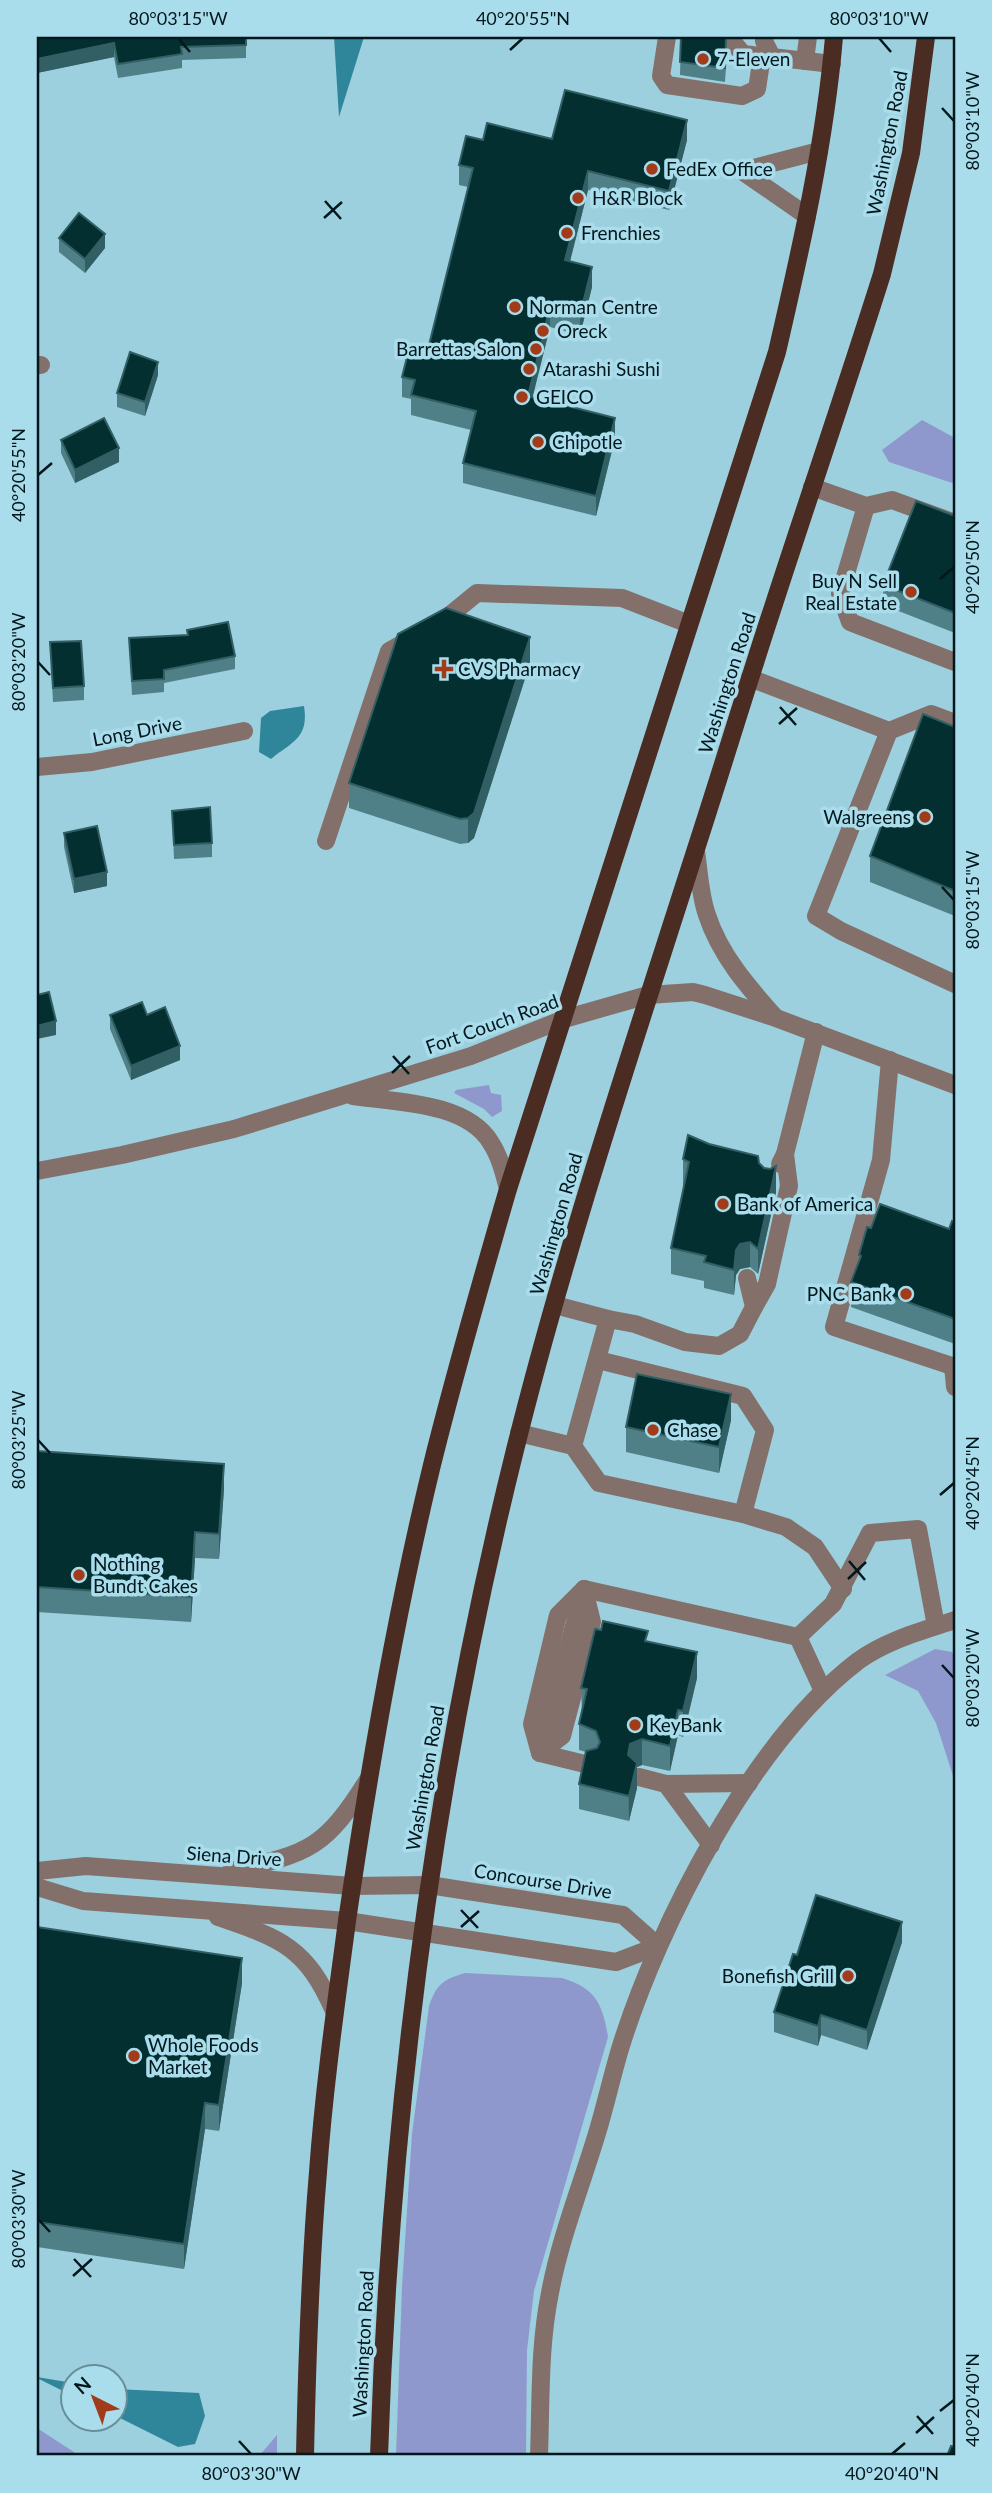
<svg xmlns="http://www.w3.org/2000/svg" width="992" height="2493" font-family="Lato,sans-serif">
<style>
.green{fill:#8f98cd}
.water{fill:#2f869b}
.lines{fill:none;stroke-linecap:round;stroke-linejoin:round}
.minor{stroke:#83706a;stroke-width:18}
.major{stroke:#4a2c23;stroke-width:18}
.wall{fill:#508087}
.shaded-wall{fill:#315f64}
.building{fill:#032f30;stroke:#315f64;stroke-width:2}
.ticks{fill:none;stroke:#03171c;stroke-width:2.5}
.poi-dot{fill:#a23b1a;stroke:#a9ddec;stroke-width:2.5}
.labels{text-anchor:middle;stroke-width:7;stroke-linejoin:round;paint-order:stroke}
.poi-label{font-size:19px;fill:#03171c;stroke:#a9ddec;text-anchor:start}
.street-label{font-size:19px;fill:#03171c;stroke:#a9ddec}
.neatline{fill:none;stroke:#03171c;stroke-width:2.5}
.ticks-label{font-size:18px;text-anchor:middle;fill:#03171c}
</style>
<rect width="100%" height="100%" fill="#9dd0de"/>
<!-- green -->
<g class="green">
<polygon points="922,420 955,438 955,484 889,462 882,450"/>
<polygon points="489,1085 491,1093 501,1095 502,1111 492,1117 484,1109 454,1093 456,1090"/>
<polygon points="935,1649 952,1652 955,1659 955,1782 936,1723 918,1691 885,1675"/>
<path d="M465,1973l97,5c34,10 41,27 46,59l-74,254 -7,59 -1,106h-130l6,-169 10,-153 17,-128c8,-22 13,-26 36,-33z"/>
<polygon points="37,2428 80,2456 37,2456"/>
<polygon points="277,2435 277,2456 259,2456"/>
</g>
<!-- water -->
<g class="water">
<polygon points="334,37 364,37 339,117"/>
<path d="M304,706c5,32 -11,35 -33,53l-12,-7 2,-34 9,-7z"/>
<polygon points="37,2377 73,2383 73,2396 37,2378"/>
<polygon points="116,2389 199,2393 205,2416 195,2444 178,2447 116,2416"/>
</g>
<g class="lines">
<!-- minor -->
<g class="minor">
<polyline points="667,37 661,76 667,85 742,96 757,89 762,56"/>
<polyline points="733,37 733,42 743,54 771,57"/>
<polyline points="765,37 764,41 772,57 832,64"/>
<polyline points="805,61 808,37"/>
<polyline points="807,216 742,171 819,151"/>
<polyline points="37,365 41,365"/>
<polyline points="812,487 866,506 892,500 955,523"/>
<polyline points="866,506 840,594 850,622 955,662"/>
<polyline points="439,624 477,593 622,598 689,624"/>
<polyline points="750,678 889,731 816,916 841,931 955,984"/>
<polyline points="889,731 931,714 955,723"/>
<polyline points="37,767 92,762 244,731"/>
<polyline points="326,841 389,651 414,637"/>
<path d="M696,851c3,21 4,44 11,64 13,40 41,72 69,103"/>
<polyline points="890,1060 881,1160 834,1327 955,1367"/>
<path d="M353,1096c42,6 114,6 138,47 9,14 13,30 17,46"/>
<polyline points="780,1164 785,1154 816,1032"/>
<polyline points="37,1171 122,1155 234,1129 471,1056 564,1019 648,995 693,992 705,995 776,1018 955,1085"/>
<polyline points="555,1305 608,1319 635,1324 685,1342 719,1346 740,1334 754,1307 747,1278"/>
<polyline points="754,1307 767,1284 789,1186 785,1154"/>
<polyline points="953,1366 955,1387"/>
<polyline points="519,1433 573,1446 599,1483 743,1514 765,1430 743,1396 598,1360"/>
<polyline points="573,1446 608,1319"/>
<polyline points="743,1514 786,1527 815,1547 843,1589"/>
<polyline points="584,1589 798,1637 823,1691"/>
<polyline points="798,1637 833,1604 870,1533 918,1529 936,1626"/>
<polyline points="541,1751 583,1592"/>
<polyline points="540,1753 532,1724 558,1615 584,1589"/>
<polyline points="540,1753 562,1736 592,1622 584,1589"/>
<polyline points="540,1753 589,1765"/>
<polyline points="639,1777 666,1784 749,1783"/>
<polyline points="666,1784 711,1845"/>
<polyline points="37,1871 86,1866 352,1886 429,1885 623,1915 658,1946 616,1962 347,1921 83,1901 37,1887"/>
<path d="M231,1871c80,-18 94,-23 138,-93"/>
<path d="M218,1917c64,22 88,30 116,94"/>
<path d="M539,2456c2,-54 0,-110 11,-163 10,-55 32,-109 48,-163 8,-27 14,-54 22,-81 39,-126 132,-307 238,-388 29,-21 64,-30 97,-41"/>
</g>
<!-- major -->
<g class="major">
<path d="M305,2456c2,-95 5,-190 13,-284 6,-84 18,-168 29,-251 22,-152 48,-303 84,-452 23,-94 50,-187 77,-280l269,-837c24,-104 48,-209 57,-315"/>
<path d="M379,2456c11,-339 54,-677 136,-1006 50,-201 116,-398 179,-595 27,-83 52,-166 79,-248 36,-111 74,-222 109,-333l29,-121 15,-116"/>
</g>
</g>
<!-- wall -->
<g class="wall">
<polygon points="37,37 246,37 246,58 182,60 182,68 118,78 114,57 37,73"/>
<polygon points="681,37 727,52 725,82 680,75"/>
<polygon points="552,139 687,140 669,210 588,190 570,262 592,287 580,335 550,327 532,397 615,438 596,516 463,483 463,463 471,430 411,415 411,399 402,397 402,377 428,349 468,187 459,185 459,165 483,140"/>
<polygon points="59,238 105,248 85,273 59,252"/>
<polygon points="158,375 145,416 117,407 117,393"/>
<polygon points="61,440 119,462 75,483 61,453"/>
<polygon points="955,516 955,633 883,605 883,585"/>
<polygon points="187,630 235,656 235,669 164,683 164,692 132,695 129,638 187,635"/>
<polygon points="50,642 84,686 84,700 53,702"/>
<polygon points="530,663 474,838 468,843 460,844 349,808 349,783"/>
<polygon points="955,727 955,916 870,882 870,856"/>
<polygon points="172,811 212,843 212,857 174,859"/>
<polygon points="64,833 107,886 74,893 64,847"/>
<polygon points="110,1015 147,1015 180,1060 131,1080 110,1029"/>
<polygon points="709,1144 759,1163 776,1192 758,1274 750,1267 740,1269 736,1275 734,1295 704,1288 704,1281 671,1274 671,1248 684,1185 683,1185 683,1159"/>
<polygon points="955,1223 955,1344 851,1307 851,1282 859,1261 859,1255 871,1228 949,1229"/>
<polygon points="731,1420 719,1473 626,1452 626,1427"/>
<polygon points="37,1451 224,1489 219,1559 195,1558 191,1622 37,1612"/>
<polygon points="648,1641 697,1678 683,1737 678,1735 670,1771 642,1765 637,1767 637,1788 629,1821 579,1809 579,1784 586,1752 579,1750 579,1724 582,1713 581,1688"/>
<polygon points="37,1927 242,1983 219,2131 205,2129 184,2269 37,2247"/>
<polygon points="902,1942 867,2050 821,2035 818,2046 774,2032 774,2012 797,1955"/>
</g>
<!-- shaded-wall -->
<g class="shaded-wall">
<polygon points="114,43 114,57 37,73 37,59"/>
<polygon points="687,120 687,140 669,210 669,191"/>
<polygon points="588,171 588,190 565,280 565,260"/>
<polygon points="105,234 105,248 85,273 85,259"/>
<polygon points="592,267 592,287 580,335 580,315"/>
<polygon points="550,307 550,327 528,416 528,396"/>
<polygon points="158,362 158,375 145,416 145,402"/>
<polygon points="615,418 615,438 596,516 596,496"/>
<polygon points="119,448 119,462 75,483 75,470"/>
<polygon points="530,637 530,663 474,838 468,843 468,818"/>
<polygon points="107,872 107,886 74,893 74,879"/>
<polygon points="56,1021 56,1035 37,1039 37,1026"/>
<polygon points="180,1046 180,1060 131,1080 131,1066"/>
<polygon points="776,1166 776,1192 758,1274 758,1249"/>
<polygon points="750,1242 750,1267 740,1269 736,1275 734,1295 734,1270 736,1250 740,1244"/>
<polygon points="731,1394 731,1420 719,1473 719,1447"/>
<polygon points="224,1464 224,1489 219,1559 219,1534"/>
<polygon points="195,1532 195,1558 191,1622 191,1597"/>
<polygon points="697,1652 697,1678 683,1737 683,1711"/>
<polygon points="678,1710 678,1735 670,1771 670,1746"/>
<polygon points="642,1739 642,1765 637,1767 637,1788 629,1821 628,1755 630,1744"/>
<polygon points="902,1922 902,1942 867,2050 867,2030"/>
<polygon points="242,1958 242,1983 219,2131 219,2105"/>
<polygon points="821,2015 821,2035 818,2046 818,2026"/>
<polygon points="205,2103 205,2129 184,2269 184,2244"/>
</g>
<!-- building -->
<g class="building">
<polygon points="37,37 246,37 246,45 181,47 182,54 118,64 114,43 37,59"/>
<polygon points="681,37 726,37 725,68 680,62"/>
<polygon points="565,90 687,120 669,191 588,171 565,260 592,267 580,315 550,307 528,396 615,418 596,496 463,463 476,411 411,395 415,380 402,377 410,345 428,349 473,168 459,165 466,136 483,140 487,123 552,139"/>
<polygon points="79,213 105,234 85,259 59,238"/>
<polygon points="130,352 158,362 145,402 117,393"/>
<polygon points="104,418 119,448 75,470 61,440"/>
<polygon points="916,501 955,516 955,613 883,585"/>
<polygon points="446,608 530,637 474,813 468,818 460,819 349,783 398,634"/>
<polygon points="228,622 235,656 164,670 164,679 132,681 129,638 188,635 187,630"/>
<polygon points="81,641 84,686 53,688 50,642"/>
<polygon points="923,714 955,727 955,891 870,856"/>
<polygon points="210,807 212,843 174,845 172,811"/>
<polygon points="97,826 107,872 74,879 64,833"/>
<polygon points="49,992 56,1021 37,1026 37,995"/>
<polygon points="142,1002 147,1015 165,1007 180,1046 131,1066 110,1015"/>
<polygon points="688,1135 709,1144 758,1156 759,1163 764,1168 770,1169 776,1166 758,1249 750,1242 740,1244 736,1250 734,1270 704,1262 706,1256 671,1248 689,1162 683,1159"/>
<polygon points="880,1204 949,1229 952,1221 955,1223 955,1319 851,1282 861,1256 859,1255 867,1227 871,1228"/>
<polygon points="637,1374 731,1394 719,1447 626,1427"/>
<polygon points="37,1451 224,1464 219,1534 195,1532 191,1597 37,1587"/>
<polygon points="603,1621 648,1631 645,1641 697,1652 683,1711 678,1710 670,1746 642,1739 630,1744 628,1755 637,1763 629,1796 579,1784 586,1751 597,1748 600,1742 596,1731 579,1724 587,1689 581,1688 595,1629 601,1630"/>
<polygon points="816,1895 902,1922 867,2030 821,2015 818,2026 774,2012 793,1954 797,1955"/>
<polygon points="37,1927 242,1958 219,2105 205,2103 184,2244 37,2222"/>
<polygon points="951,2446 955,2447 955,2456 947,2456"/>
</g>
<!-- ticks -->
<path class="ticks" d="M178,38l12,14M879,38l12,14M510,50l13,-12M942,108l12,13M325,201l16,18M324,218l18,-16M38,475l14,-12M940,579l14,-12M38,662l12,13M780,707l16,18M779,724l18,-16M942,887l12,13M393,1056l16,18M392,1073l18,-17M38,1440l12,13M940,1495l14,-12M849,1561l16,19M848,1579l18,-17M942,1665l12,13M461,1910l17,18M461,1927l18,-16M38,2219l12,13M74,2259l17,18M73,2276l19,-17M940,2411l14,-11M917,2416l16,18M916,2433l18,-16M239,2441l12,13M892,2454l13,-11"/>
<!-- markers -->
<g class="poi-dot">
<circle cx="703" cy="59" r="7"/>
<circle cx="652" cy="169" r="7"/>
<circle cx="578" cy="198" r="7"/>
<circle cx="567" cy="233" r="7"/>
<circle cx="515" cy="307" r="7"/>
<circle cx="543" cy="331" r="7"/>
<circle cx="536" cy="349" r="7"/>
<circle cx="529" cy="369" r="7"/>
<circle cx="522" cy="397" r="7"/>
<circle cx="538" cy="442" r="7"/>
<circle cx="911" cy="592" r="7"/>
<path d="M440.5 658.5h7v7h7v7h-7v7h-7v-7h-7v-7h7z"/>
<circle cx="925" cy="817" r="7"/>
<circle cx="723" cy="1204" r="7"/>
<circle cx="906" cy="1294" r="7"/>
<circle cx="653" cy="1430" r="7"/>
<circle cx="79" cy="1575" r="7"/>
<circle cx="635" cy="1725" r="7"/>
<circle cx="848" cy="1976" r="7"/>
<circle cx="134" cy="2056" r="7"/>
</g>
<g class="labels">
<!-- poi labels -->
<g class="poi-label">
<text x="717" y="66">7-Eleven</text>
<text x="666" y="176">FedEx Office</text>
<text x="592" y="205">H&amp;R Block</text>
<text x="581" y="240">Frenchies</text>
<text x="529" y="314">Norman Centre</text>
<text x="557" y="338">Oreck</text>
<text x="522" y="356" text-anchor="end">Barrettas Salon</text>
<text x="543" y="376">Atarashi Sushi</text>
<text x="536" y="404">GEICO</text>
<text x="552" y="449">Chipotle</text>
<text x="897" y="588" text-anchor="end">Buy N Sell<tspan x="897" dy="22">Real Estate</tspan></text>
<text x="458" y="676">CVS Pharmacy</text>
<text x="911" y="824" text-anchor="end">Walgreens</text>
<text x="737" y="1211">Bank of America</text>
<text x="892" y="1301" text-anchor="end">PNC Bank</text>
<text x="667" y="1437">Chase</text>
<text x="93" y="1571">Nothing<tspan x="93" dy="22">Bundt Cakes</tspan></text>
<text x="649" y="1732">KeyBank</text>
<text x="834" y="1983" text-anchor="end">Bonefish Grill</text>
<text x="148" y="2052">Whole Foods<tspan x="148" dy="22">Market</tspan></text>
</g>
<!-- street labels -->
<g class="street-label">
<text transform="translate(887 143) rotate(-79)" y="7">Washington Road</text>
<text transform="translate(727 683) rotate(-72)" y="7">Washington Road</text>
<text transform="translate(137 731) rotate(-11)" y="7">Long Drive</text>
<text transform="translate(492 1024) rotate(-20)" y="7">Fort Couch Road</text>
<text transform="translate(556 1224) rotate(-74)" y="7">Washington Road</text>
<text transform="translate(425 1778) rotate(-80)" y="7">Washington Road</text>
<text transform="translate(234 1856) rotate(4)" y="7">Siena Drive</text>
<text transform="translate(543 1881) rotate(9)" y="7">Concourse Drive</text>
<text transform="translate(363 2344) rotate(-87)" y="7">Washington Road</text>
</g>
</g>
<!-- border -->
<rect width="992" height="2493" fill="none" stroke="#a9ddec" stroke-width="77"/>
<!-- north arrow -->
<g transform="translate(94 2398) rotate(318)"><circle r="33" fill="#a9ddec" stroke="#678e99" stroke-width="2"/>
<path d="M0-5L12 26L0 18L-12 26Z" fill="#a23b1a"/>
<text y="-10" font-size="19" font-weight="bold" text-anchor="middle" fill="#03171c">N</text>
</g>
<rect x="38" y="38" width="916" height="2416" class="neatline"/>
<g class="ticks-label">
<text x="178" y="25">80°03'15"W</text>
<text x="523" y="25">40°20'55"N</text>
<text x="879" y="25">80°03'10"W</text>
<text transform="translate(973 121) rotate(-90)" y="6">80°03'10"W</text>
<text transform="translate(19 475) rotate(-90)" y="6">40°20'55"N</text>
<text transform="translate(973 567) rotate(-90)" y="6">40°20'50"N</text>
<text transform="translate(19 662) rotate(-90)" y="6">80°03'20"W</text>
<text transform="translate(973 900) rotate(-90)" y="6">80°03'15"W</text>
<text transform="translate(19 1440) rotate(-90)" y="6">80°03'25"W</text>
<text transform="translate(973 1483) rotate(-90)" y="6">40°20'45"N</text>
<text transform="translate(973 1678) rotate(-90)" y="6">80°03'20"W</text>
<text transform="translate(19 2219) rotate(-90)" y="6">80°03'30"W</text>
<text transform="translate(973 2400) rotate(-90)" y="6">40°20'40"N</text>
<text x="251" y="2480">80°03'30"W</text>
<text x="892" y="2480">40°20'40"N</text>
</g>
</svg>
